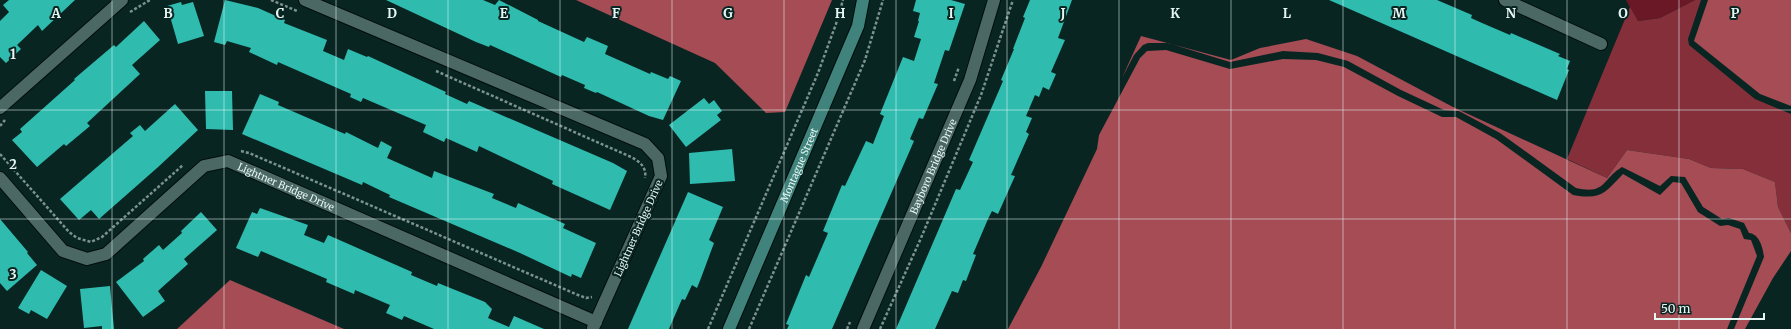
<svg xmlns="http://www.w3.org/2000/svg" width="1791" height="329" font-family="Merriweather,serif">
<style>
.green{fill:#6a1726}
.forest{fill:#842f3a}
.water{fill:#a54c55}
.building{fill:#2fbcaf}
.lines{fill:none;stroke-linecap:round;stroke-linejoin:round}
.street-casing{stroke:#000e0c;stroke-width:14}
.secondary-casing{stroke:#000e0c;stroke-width:14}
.path{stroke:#7c928f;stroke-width:2.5;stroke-dasharray:3 2;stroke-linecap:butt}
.street{stroke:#4b6864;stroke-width:12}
.secondary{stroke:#40837c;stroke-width:12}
.grid{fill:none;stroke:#e6f6f3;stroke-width:1;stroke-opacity:0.55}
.labels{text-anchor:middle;stroke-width:4;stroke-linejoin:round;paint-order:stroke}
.street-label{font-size:10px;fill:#e6f6f3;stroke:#092522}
.grid-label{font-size:13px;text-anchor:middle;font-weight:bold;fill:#e6f6f3;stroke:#092522;stroke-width:4;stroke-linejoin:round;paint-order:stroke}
</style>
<rect width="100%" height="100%" fill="#092522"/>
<!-- green -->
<polygon class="green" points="1626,0 1695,0 1660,18 1637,21"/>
<!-- forest -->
<polygon class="forest" points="1695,0 1701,0 1688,39 1689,45 1755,99 1791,114 1791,233 1778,207 1775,182 1743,169 1711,168 1689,159 1627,150 1607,178 1567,159 1630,7 1638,21 1660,18"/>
<!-- water -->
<g class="water">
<polygon points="576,0 832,0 785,112 766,113 715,63"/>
<polygon points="1708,0 1791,0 1791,106 1760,94 1694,41"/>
<path d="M1141,36l90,24 29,-12 46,-9 51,17 96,51 154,71 20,-28 62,9 22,9 32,1 32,13 3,25 13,26v18l-18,27 -28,51h-11l30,-72c-1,-10 -5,-23 -15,-24l-5,-10 -15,-5 -7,1 -19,-12 -18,-30 -14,-1 -11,10 -38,-19c-20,12 -16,28 -46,21l-76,-55 -41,-22 -15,-1 -43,-20 -53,-29 -30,-8 -35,-2 -53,11 -62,-19h-20l-5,2 -9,10 -12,23z"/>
<path d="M1166,50l64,19 53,-10 33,1 28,7 54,29 44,21h14l40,22 77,56c28,5 32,-2 50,-21l37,21 13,-13 8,1 17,29 22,14 8,-1 12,4 4,10 7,1 6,16 -30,73h-719l33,-62 56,-118 2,-14 41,-77 7,-7z"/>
<polygon points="230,280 344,329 177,329"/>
</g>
<!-- building -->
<g class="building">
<polygon points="9,0 75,0 42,31 38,25 17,45 21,49 6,63 0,57 0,21 9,12 3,5"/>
<polygon points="225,0 258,8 285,20 284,23 327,40 323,51 344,60 348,49 367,57 368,56 446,92 445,94 467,104 469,101 613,163 627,171 610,210 552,184 553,181 479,146 477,152 446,138 444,142 423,132 426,125 363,98 361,102 350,97 351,94 278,62 277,65 249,52 251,48 227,41 225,45 214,42"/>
<polygon points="386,0 483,0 495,5 499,0 538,20 538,21 584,42 587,37 608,46 605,54 650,74 651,72 668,79 670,76 681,81 663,120 649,116 597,92 596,93 584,88 585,85 562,75 561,77 490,45 489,47 476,42"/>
<polygon points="916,0 951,0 965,4 949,51 945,50 934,83 938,84 923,119 919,118 910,139 914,141 832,329 787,329 789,325 786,324 806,275 809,277 828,233 823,231 842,185 845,186 866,141 873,144 884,116 880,114 903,57 914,61 921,39 914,37 919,21 918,21 920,13 913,11"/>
<polygon points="1030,0 1072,0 1058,38 1065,40 1051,72 1056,74 1049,90 1043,87 1039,97 1035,95 1026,116 1032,118 1026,132 1029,134 1011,175 1015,176 998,214 992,211 988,219 973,254 976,255 966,281 963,280 958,293 952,291 935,329 896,329 956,189 960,190 973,162 969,160 1003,81 1001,80 1014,49 1013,49 1025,18 1023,17"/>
<polygon points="1329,0 1437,0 1472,15 1471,18 1482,23 1510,35 1511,33 1560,54 1558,56 1570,61 1567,69 1569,70 1557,100"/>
<polygon points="181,2 182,5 193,2 204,36 178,44 167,6"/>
<polygon points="144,21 160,40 132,65 140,74 87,123 90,126 66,146 64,144 37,167 12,140 22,132 20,129 75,80 74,79 114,45 116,47"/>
<polygon points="205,91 232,91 233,130 206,129"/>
<polygon points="260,94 279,102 278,105 345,134 346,132 378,148 381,141 392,147 387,158 432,178 434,171 494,194 492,198 516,208 518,203 565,224 563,228 596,243 581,278 572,274 571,277 520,253 389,197 390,195 363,182 362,185 242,134"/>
<polygon points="704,98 709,104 714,100 722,111 717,115 721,120 686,147 669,125"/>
<polygon points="175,104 198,130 157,168 99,219 91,210 79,220 60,199 133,136 130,133 140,125 145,131"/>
<polygon points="732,149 735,181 690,184 689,153"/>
<polygon points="688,192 723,207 709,240 714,243 701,278 697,288 692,285 685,300 682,299 669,329 628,329"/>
<polygon points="260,208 308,225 304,235 324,243 328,235 412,272 411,275 437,286 438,283 485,302 492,309 488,318 509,327 514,316 544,329 434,329 404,316 402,320 386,313 390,305 355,290 354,294 326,282 327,279 261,251 258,257 236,248 252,212 257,214"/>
<polygon points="201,212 217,230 184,259 188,264 158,291 165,301 143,317 116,282 144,261 143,259 159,245 163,250 182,233 181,231"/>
<polygon points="0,219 28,252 27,253 37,265 7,291 0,283"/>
<polygon points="41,270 67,286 47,319 31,310 29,314 18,308"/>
<polygon points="110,286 114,329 102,329 102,326 84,328 80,289"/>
</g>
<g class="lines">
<defs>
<g id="street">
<polyline points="305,0 645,144 658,158 661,176 593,328"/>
<polyline points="1505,0 1601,44"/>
<polyline points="0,108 122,0"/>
<path id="s1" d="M0,178l63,73 24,8 19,-5 98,-88 24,-5 368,161"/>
<path id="s2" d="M863,329l107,-249 24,-80"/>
</g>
<g id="secondary">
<path id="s3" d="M729,329l129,-303 5,-26"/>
</g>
</defs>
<!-- street casing -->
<use href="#street" class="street-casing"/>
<!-- secondary casing -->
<use href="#secondary" class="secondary-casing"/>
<!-- path -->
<g class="path">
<polyline points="271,0 297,11"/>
<polyline points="130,12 150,0"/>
<path d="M436,71l195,86c8,4 16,10 14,21"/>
<polyline points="954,81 959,67"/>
<polyline points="0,126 5,120"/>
<polyline points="241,151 249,153 277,165 578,295 586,298 592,297"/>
<polyline points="0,154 69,232 77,238 91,242 102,237 183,165"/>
<polyline points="708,329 818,73 836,24 843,0"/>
<polyline points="749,329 865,60 883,0"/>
<polyline points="847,329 850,322"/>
<polyline points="880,329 921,238 981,95 1013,0"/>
</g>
<!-- street -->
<use href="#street" class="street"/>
<!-- secondary -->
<use href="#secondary" class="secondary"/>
</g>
<!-- grid -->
<path class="grid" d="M112,0v329M224,0v329M336,0v329M448,0v329M560,0v329M672,0v329M784,0v329M896,0v329M1007,0v329M1119,0v329M1231,0v329M1343,0v329M1455,0v329M1567,0v329M1679,0v329M0,110h1791M0,219h1791"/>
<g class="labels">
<!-- street labels -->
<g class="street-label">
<text dy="4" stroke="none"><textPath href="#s3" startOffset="178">Montague Street</textPath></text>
<text dy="4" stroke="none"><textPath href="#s2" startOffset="177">Bayboro Bridge Drive</textPath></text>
<text dy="4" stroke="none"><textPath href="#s1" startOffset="361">Lightner Bridge Drive</textPath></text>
<text transform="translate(638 228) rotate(-66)" y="4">Lightner Bridge Drive</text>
</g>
</g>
<g class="grid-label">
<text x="56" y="18">A</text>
<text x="168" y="18">B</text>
<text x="280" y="18">C</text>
<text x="392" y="18">D</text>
<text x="504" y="18">E</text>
<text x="616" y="18">F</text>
<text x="728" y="18">G</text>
<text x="840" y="18">H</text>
<text x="951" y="18">I</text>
<text x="1063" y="18">J</text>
<text x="1175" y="18">K</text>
<text x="1287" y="18">L</text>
<text x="1399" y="18">M</text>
<text x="1511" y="18">N</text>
<text x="1623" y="18">O</text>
<text x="1735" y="18">P</text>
<text x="13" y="59">1</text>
<text x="13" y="169">2</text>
<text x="13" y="279">3</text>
</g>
<!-- scale -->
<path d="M1655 313v6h109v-6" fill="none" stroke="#e6f6f3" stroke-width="2"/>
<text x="1661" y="313" font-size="12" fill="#e6f6f3" stroke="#092522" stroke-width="3" paint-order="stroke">50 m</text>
</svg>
